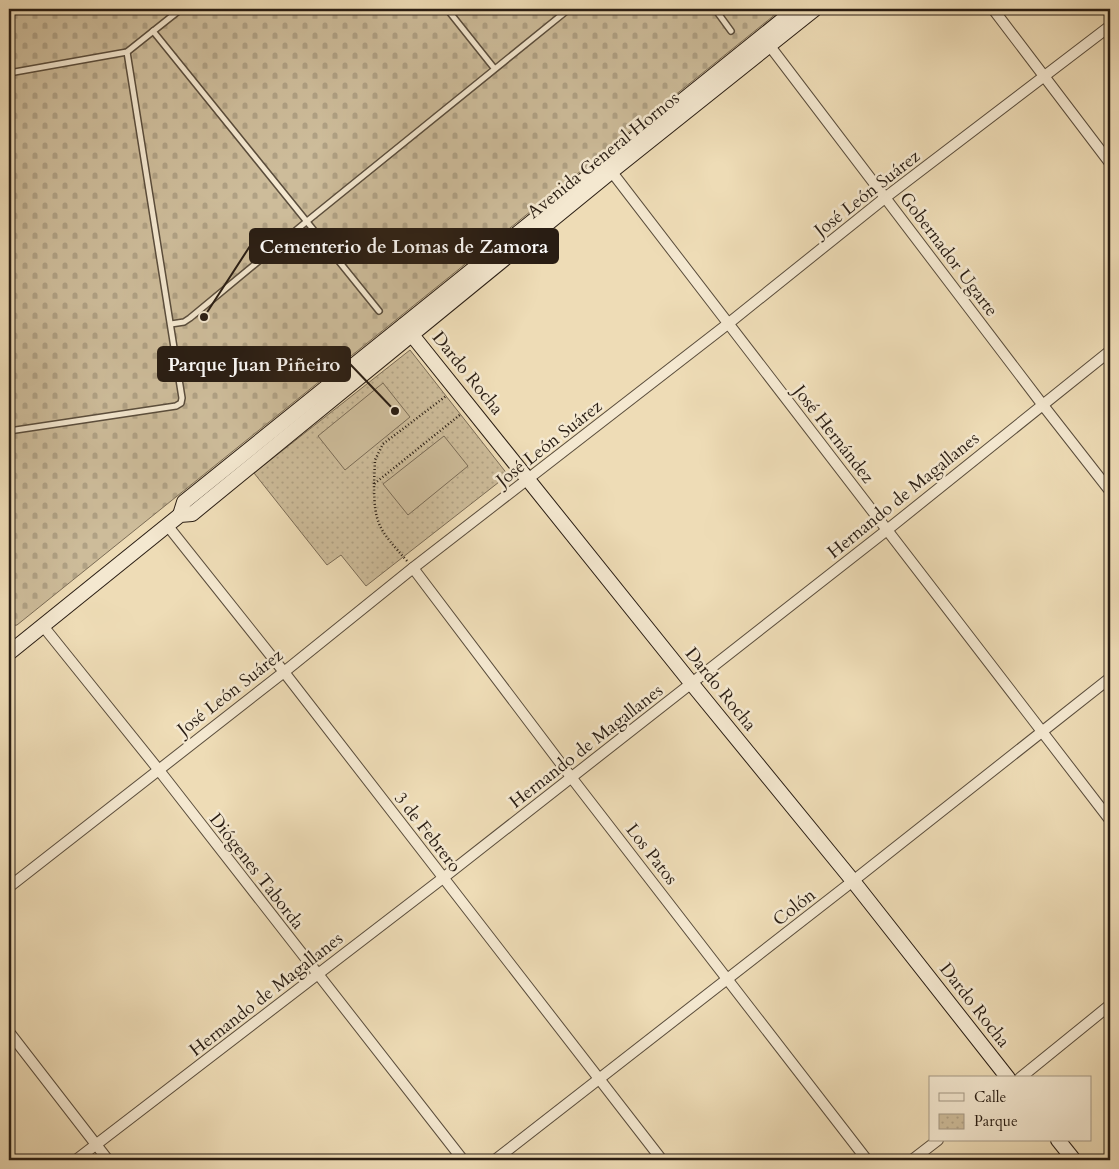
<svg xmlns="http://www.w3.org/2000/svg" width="1119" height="1169" font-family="Cardo,serif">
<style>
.cemetery{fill:url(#cemetery-stones);stroke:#7b6c56}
.park{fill:url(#park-dots);stroke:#7b6c56}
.pitch{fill:#cdbc9a;stroke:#7b6c56}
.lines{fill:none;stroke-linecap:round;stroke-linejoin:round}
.lane-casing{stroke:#5a4d3c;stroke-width:8}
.street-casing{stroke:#5a4d3c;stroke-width:12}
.secondary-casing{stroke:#291d13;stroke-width:16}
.path{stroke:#291d13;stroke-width:2.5;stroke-dasharray:1 2.5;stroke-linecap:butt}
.lane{stroke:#f4e8d0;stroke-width:5}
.street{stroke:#f4e8d0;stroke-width:10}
.secondary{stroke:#f4e8d0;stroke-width:14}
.labels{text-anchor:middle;stroke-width:5;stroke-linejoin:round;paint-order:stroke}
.street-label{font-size:18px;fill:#291d13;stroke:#f4e8d0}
.leader{fill:none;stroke:#291d13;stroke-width:2}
.callout-dot{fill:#291d13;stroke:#f4e8d0;stroke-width:2}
.callout{fill:#291d13;stroke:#291d13;stroke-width:2}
.callout-label{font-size:19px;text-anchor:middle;font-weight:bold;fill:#fff}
</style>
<defs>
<pattern id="cemetery-stones" width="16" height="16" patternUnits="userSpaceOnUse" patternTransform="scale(1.25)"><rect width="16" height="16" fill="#cdbc9a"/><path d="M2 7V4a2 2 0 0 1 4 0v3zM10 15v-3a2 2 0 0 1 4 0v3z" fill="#b0a184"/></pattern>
<pattern id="park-dots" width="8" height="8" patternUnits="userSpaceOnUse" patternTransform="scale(1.25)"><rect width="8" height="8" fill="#cdbc9a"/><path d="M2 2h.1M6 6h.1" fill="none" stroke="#b0a184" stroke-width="1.8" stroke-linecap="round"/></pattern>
</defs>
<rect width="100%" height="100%" fill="#eedcb6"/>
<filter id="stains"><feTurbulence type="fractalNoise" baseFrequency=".004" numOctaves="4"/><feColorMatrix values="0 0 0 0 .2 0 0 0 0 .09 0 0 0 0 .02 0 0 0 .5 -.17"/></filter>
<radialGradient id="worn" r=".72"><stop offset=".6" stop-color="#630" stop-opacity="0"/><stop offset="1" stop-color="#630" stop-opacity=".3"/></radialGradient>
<!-- cemetery -->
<polygon class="cemetery" points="9,9 782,9 17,625 9,626"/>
<!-- park -->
<polygon class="park" points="410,350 508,475 366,586 341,555 327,565 254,473"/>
<!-- pitch -->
<g class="pitch">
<polygon points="383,383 410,417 345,470 318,436"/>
<polygon points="444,436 468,466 408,515 383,484"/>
</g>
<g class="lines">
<defs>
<g id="lane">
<polyline points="447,9 494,68"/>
<polyline points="715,9 731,31"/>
<polyline points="153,31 379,311"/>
<polyline points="9,73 127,52 181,9"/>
<polyline points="171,324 184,322 190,318 306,222 569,9"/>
<polyline points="9,431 176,406 181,403 182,398 127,52"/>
</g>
<g id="street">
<polyline points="993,9 1110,163"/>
<polyline points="766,41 1042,404 1110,491"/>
<polyline points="608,167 1110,820"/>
<polyline points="167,525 284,672 662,1160"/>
<polyline points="413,568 571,777 867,1160"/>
<polyline points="43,626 158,769 463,1160"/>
<polyline points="9,887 284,672 413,568 729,323 886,197 1110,26"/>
<polyline points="9,1032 108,1160"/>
<polyline points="1020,1078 1110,1005"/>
<polyline points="76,1160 443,878 887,530 1110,351"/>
<polyline points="495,1160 853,881 1110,678"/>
<polyline points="912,1160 938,1140"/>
</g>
<g id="secondary">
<polyline points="404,325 692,684 853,881 1008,1078"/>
<polyline points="180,515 184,502 796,9"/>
<polyline points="9,653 180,515 192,514 612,171 815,9"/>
<polyline points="1058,1140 1074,1160"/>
</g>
</defs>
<!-- lane casing -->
<use href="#lane" class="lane-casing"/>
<!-- street casing -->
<use href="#street" class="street-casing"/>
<!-- secondary casing -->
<use href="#secondary" class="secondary-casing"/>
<!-- path -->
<g class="path">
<polyline points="374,484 375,460 383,444 446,396"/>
<path d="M407,561c-27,-31 -33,-35 -33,-77l87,-70"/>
</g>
<!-- lane -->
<use href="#lane" class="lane"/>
<!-- street -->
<use href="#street" class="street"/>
<!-- secondary -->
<use href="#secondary" class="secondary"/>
</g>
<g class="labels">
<!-- street labels -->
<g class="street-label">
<text transform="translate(603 155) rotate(-39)" y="6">Avenida General Hornos</text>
<text transform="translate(867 193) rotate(-38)" y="6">José León Suárez</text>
<text transform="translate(949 254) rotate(53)" y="6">Gobernador Ugarte</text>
<text transform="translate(468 373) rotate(51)" y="6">Dardo Rocha</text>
<text transform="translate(834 434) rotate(52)" y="6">José Hernández</text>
<text transform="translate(549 443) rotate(-38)" y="6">José León Suárez</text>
<text transform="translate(903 495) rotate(-39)" y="6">Hernando de Magallanes</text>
<text transform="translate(721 689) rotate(51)" y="6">Dardo Rocha</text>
<text transform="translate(230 692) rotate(-38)" y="6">José León Suárez</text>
<text transform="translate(586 746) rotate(-38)" y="6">Hernando de Magallanes</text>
<text transform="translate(428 832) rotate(52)" y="6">3 de Febrero</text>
<text transform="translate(652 854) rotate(52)" y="6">Los Patos</text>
<text transform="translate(257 871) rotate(52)" y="6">Diógenes Taborda</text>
<text transform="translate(794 907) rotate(-38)" y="6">Colón</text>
<text transform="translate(266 994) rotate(-38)" y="6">Hernando de Magallanes</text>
<text transform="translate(975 1005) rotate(52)" y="6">Dardo Rocha</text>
</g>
</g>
<!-- callouts -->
<path class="leader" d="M204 317L250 246M395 411L350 364"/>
<g class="callout-dot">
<circle cx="204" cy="317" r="5"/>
<circle cx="395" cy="411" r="5"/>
</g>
<g class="callout">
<rect x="250" y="229" width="308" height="34" rx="5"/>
<rect x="158" y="347" width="192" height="34" rx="5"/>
</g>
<g class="callout-label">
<text x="404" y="253">Cementerio de Lomas de Zamora</text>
<text x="254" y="371">Parque Juan Piñeiro</text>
</g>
<!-- margin -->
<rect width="1119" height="1169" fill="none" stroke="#eedcb6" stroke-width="30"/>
<rect x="10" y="10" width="1099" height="1149" fill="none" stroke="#291d13" stroke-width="2.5"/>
<rect x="15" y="15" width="1089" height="1139" fill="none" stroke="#291d13"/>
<!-- legend -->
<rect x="929" y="1076" width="162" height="65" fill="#f4e8d0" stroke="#a39784"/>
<rect x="939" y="1093" width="25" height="8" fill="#f4e8d0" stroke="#a39784"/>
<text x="974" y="1102" font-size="15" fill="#291d13">Calle</text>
<rect x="939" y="1114" width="25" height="15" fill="url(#park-dots)" stroke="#a39784"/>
<text x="974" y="1126" font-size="15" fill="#291d13">Parque</text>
<rect width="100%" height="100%" filter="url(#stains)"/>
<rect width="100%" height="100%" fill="url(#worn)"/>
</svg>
